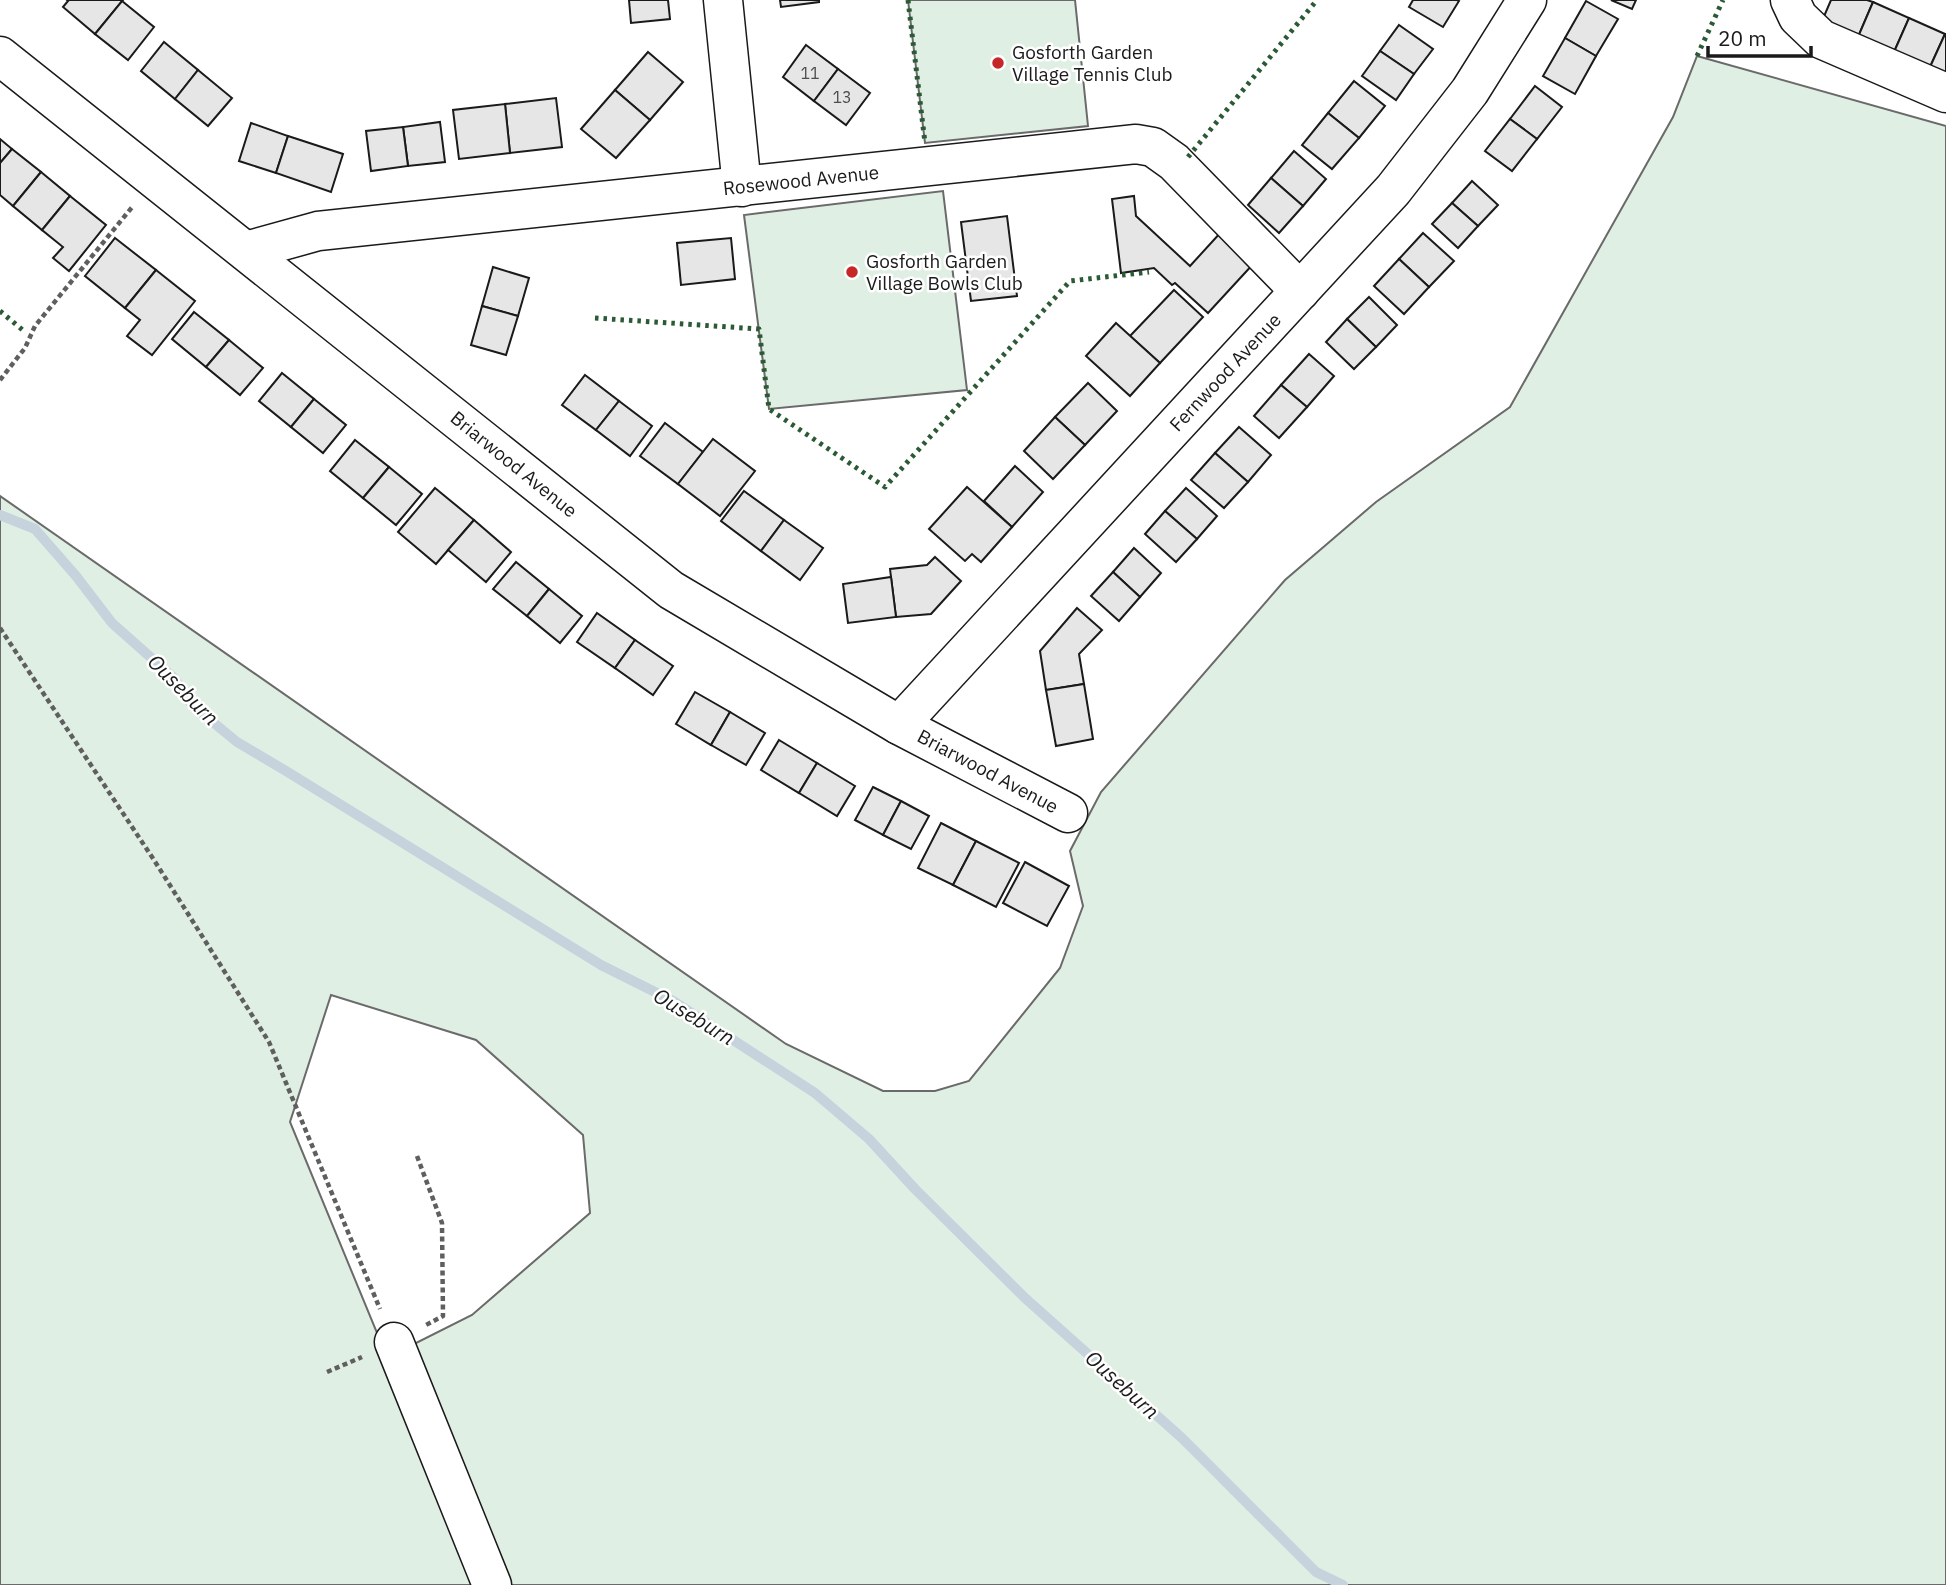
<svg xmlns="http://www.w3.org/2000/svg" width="1946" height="1585" font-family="'IBM Plex Sans',sans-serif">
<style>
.green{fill:#e0efe3;stroke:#6a6a6a;stroke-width:2}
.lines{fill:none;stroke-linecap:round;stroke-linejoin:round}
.stream{stroke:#c6d2dc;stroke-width:10}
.building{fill:#e6e6e6;stroke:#1a1a1a;stroke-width:2}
.minor-casing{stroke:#1a1a1a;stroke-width:41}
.path{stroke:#5f5f5f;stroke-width:4.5;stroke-dasharray:5 3.5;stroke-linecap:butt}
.minor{stroke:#fff;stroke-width:38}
.hedge{stroke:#2b5a34;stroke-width:5;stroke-dasharray:3.5 5;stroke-linecap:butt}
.poi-dot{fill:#c62828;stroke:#fff;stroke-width:2.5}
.labels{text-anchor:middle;stroke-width:5;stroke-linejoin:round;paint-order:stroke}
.number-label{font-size:16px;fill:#4d4d4d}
.poi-label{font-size:19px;fill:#1a1a1a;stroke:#fff;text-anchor:start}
.street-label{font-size:19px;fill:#1a1a1a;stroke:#fff}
.water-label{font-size:21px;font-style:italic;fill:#1a1a1a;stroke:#fff}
</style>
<rect width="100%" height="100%" fill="#fff"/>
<!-- green -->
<g class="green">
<polygon points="908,0 1075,0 1088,126 925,143"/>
<polygon points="1697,56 1946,126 1946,1585 506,1585 408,1347 472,1315 590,1213 583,1135 476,1040 331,995 290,1122 481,1585 0,1585 0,496 786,1044 883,1091 935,1091 969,1081 1060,968 1083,906 1070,851 1101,792 1285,580 1376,502 1510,407 1673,117"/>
<polygon points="943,191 967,390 769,409 744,215"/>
</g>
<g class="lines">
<!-- stream -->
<polyline class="stream" points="0,515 35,529 76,576 112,623 174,678 192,705 237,742 286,771 601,965 673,1001 815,1093 869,1139 915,1189 1025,1298 1182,1438 1316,1572 1343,1585"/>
</g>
<!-- building -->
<g class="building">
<polygon points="67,0 123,0 95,34 63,7 68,1"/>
<polygon points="629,0 668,0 670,19 631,23"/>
<polygon points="780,0 819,0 819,2 781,7"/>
<polygon points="1413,0 1457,0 1459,1 1443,27 1409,7"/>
<polygon points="1611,0 1636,0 1632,9"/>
<polygon points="1831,0 1867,0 1873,2 1858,37 1822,21"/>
<polygon points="122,1 154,27 128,60 95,34"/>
<polygon points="1586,1 1618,19 1596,56 1565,38"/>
<polygon points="1873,2 1909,18 1894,52 1858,37"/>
<polygon points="1909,18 1945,34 1930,67 1894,52"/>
<polygon points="1399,25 1433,49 1414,74 1380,51"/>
<polygon points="1945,34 1946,34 1946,74 1930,67"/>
<polygon points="1565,38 1596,56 1575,94 1543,76"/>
<polygon points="164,42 198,70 175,99 141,71"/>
<polygon points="806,45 838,69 814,101 783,77"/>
<polygon points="1380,51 1414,74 1396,100 1362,76"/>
<polygon points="648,52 683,82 650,120 615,90"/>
<polygon points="838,69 870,93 846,125 814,101"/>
<polygon points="198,70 232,98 208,126 175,99"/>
<polygon points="1354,81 1385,106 1359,138 1328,113"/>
<polygon points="1535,86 1562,107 1537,139 1510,119"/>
<polygon points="615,90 650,120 616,158 581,129"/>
<polygon points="556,98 562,147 510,153 505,104"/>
<polygon points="505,104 510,153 459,159 453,110"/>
<polygon points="1328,113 1359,138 1332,169 1302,145"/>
<polygon points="1510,119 1537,139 1512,171 1485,151"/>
<polygon points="440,122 445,162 408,166 403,127"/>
<polygon points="251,123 288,136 276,173 239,161"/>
<polygon points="403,127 408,166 371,171 366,131"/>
<polygon points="288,136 343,154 331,192 276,173"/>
<polygon points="0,139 12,149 0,163"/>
<polygon points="12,149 41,172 13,206 0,195 0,163"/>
<polygon points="1294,151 1326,179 1303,206 1271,178"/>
<polygon points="41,172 70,196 42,230 13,206"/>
<polygon points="1271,178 1303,206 1279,233 1248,205"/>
<polygon points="1472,181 1498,205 1478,226 1452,203"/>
<polygon points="70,196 106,225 69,271 53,258 63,247 42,230"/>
<polygon points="1134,196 1136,216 1190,266 1222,231 1255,262 1208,313 1175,283 1172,285 1154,268 1121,273 1112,199"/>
<polygon points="1452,203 1478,226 1458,248 1432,224"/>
<polygon points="1007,216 1017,296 971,301 961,222"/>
<polygon points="1423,233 1454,261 1429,287 1399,259"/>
<polygon points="115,238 156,270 125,308 85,276"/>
<polygon points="731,238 735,279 681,285 677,243"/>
<polygon points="1399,259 1429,287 1404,314 1374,286"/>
<polygon points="493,267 529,278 518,316 482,306"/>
<polygon points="156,270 195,301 152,355 127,336 140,320 125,308"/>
<polygon points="1174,290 1203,317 1160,363 1130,336"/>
<polygon points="1369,297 1397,325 1376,347 1347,319"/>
<polygon points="482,306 518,316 506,355 471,345"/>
<polygon points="194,312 229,340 206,367 172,339"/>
<polygon points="1347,319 1376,347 1354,369 1326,342"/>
<polygon points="1116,323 1160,363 1130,396 1086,356"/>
<polygon points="229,340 263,368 240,395 206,367"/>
<polygon points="1309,354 1334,376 1307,407 1281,385"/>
<polygon points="282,373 314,399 291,427 259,401"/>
<polygon points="585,375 619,401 596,430 562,405"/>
<polygon points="1088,383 1117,411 1085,445 1055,417"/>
<polygon points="1281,385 1307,407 1279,438 1254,416"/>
<polygon points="314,399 346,425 323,453 291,427"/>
<polygon points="619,401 652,426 630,456 596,430"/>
<polygon points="1055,417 1085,445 1053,479 1024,451"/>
<polygon points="665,423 703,452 678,484 640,456"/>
<polygon points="1239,427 1271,455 1248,482 1215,453"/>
<polygon points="713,439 755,471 720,516 678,484"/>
<polygon points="355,440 389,467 363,498 330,471"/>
<polygon points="1215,453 1248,482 1224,508 1191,480"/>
<polygon points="1015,466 1043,492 1012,527 984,501"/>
<polygon points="389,467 422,494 396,525 363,498"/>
<polygon points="967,487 1012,527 981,562 972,554 965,561 929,529"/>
<polygon points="435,488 474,520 436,564 398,532"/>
<polygon points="1186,488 1217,516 1197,539 1165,511"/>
<polygon points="744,491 784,520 761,551 721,521"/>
<polygon points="1165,511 1197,539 1176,562 1145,534"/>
<polygon points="474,520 511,552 486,582 448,550"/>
<polygon points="784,520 823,548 800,580 761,551"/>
<polygon points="1134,548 1161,573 1140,597 1113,572"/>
<polygon points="935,557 961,581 931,614 896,617 890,569 927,565"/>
<polygon points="516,562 549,589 527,616 493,589"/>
<polygon points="1113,572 1140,597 1119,621 1091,596"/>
<polygon points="891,577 896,617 848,623 843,584"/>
<polygon points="549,589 582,616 560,643 527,616"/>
<polygon points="1077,608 1102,630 1079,654 1084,684 1046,690 1040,651"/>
<polygon points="597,613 635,640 615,668 577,642"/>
<polygon points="635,640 673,666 653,695 615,668"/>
<polygon points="1084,684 1093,739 1056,746 1046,690"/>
<polygon points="695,692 730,712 711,745 676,724"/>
<polygon points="730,712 765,733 746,765 711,745"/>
<polygon points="779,740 817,763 799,793 761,770"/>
<polygon points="817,763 855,786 837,816 799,793"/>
<polygon points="873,787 901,801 883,835 855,820"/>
<polygon points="901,801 929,816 911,849 883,835"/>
<polygon points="941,823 976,841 953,885 918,868"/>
<polygon points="976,841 1019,863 996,907 953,885"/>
<polygon points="1025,862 1069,886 1047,926 1003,903"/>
</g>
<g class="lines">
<defs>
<g id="minor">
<polyline points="723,0 742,187"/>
<polyline points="1790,0 1798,17 1821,39 1946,93"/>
<polyline points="0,56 671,590 899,725 1068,813"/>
<polyline points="246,251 318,231 1136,144 1153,147 1174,162 1300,291"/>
<polyline points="899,725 1393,190 1470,91 1527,0"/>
<polyline points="394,1342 492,1585"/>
</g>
</defs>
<!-- minor casing -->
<use href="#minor" class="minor-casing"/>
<!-- path -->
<g class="path">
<polyline points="0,380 25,348 35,326 133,206"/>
<polyline points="0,628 154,860 269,1042 380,1309"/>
<polyline points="417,1156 442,1223 443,1316 426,1325"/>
<polyline points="327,1372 362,1357"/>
</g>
<!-- minor -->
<use href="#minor" class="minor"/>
<!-- hedge -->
<g class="hedge">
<polyline points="908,0 925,143"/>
<polyline points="1697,56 1723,0"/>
<polyline points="1188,157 1317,0"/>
<polyline points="0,311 25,332"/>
<polyline points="595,318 759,329 769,409 885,487 1070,281 1149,272"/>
</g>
</g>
<!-- markers -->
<g class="poi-dot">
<circle cx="998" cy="63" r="7"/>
<circle cx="852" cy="272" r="7"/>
</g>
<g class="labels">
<!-- number labels -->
<g class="number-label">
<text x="810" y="79">11</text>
<text x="842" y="103">13</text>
</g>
<!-- poi labels -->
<g class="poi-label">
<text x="1012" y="59">Gosforth Garden<tspan x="1012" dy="22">Village Tennis Club</tspan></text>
<text x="866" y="268">Gosforth Garden<tspan x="866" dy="22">Village Bowls Club</tspan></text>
</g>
<!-- street labels -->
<g class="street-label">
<text transform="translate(801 180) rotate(-6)" y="7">Rosewood Avenue</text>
<text transform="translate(1225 372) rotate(-47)" y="7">Fernwood Avenue</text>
<text transform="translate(514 464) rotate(39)" y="7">Briarwood Avenue</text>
<text transform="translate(988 771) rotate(28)" y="7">Briarwood Avenue</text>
</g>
<!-- water labels -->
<g class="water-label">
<text transform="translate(183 690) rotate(45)" y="7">Ouseburn</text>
<text transform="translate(694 1017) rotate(31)" y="7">Ouseburn</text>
<text transform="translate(1122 1385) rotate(42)" y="7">Ouseburn</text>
</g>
</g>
<!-- scale -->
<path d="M1708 46v10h103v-10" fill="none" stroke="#1a1a1a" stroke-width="3.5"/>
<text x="1718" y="46" font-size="21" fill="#1a1a1a" stroke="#ffffff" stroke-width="5" paint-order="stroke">20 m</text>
</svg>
